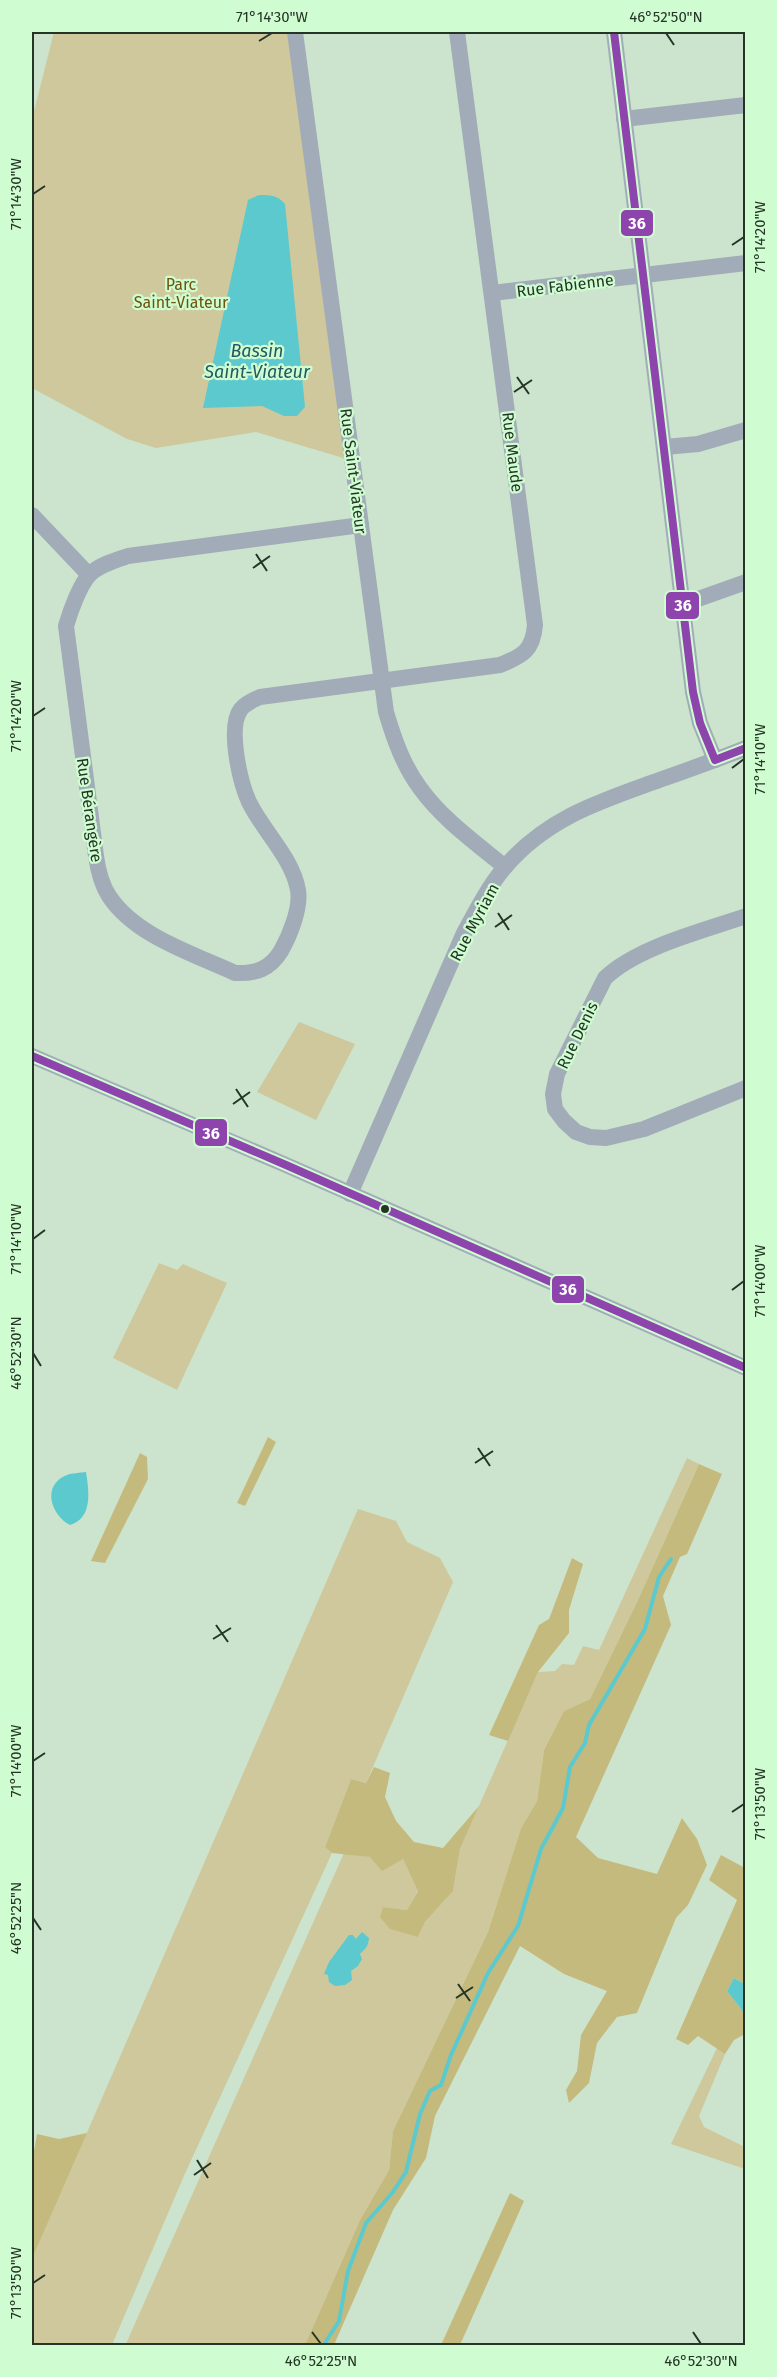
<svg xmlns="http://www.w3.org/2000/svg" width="777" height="2377" font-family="'Fira Sans',sans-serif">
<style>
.green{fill:#cec89c}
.forest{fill:#c5ba7d}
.water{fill:#5bc9cd}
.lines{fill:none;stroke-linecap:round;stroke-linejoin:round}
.stream{stroke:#5bc9cd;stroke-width:4}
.minor{stroke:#a2acb8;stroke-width:16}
.bus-1-casing{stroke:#cffdd1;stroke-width:12}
.bus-1{stroke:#8e44ad;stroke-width:8}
.ticks{fill:none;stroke:#243525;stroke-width:2}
.bus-dot{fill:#243525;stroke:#cffdd1;stroke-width:2}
.labels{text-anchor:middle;stroke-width:4.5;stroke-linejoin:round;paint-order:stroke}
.park-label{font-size:16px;fill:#6d530c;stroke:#cffdd1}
.street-label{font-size:16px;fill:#243525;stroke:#cffdd1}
.water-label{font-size:18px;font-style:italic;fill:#225a61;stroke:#cffdd1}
.line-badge{stroke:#cffdd1;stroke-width:2}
.badge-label{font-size:16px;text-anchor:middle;font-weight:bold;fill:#fff}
.neatline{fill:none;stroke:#243525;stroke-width:2}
.ticks-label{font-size:15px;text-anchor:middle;fill:#243525}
</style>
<rect width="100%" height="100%" fill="#cce4cd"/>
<!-- green -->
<g class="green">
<polygon points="54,32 295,32 353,463 340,457 256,432 156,448 127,439 32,388 32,119"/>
<polygon points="299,1022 355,1044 316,1120 257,1092"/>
<polygon points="159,1263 177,1270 183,1264 227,1283 177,1390 113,1358"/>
<polygon points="687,1458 699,1464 638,1600 590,1699 564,1711 544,1750 537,1801 521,1828 488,1932 393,2131 389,2170 360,2220 305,2345 125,2346 344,1853 370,1857 403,1859 418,1890 407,1910 383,1907 418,1937 425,1922 453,1891 460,1849 538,1672 555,1671 562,1664 574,1665 583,1646 599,1650"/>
<polygon points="358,1509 396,1521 407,1542 440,1558 453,1582 366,1783 351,1779 325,1847 332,1853 183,2178 112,2345 32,2346 32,2259"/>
<polygon points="717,2048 725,2054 699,2116 704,2127 745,2147 745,2169 671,2144"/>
</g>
<!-- forest -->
<g class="forest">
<polygon points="268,1437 276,1442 245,1506 237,1503"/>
<polygon points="140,1453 147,1457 148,1479 105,1563 91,1561"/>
<polygon points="699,1464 722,1474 687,1554 680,1557 663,1596 671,1625 576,1837 598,1858 657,1874 682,1818 697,1839 707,1865 688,1905 676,1918 637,2013 617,2017 597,2043 589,2083 569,2103 566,2090 577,2071 581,2035 607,1991 564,1974 520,1946 435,2116 426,2158 393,2210 334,2345 305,2345 360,2220 389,2170 393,2131 488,1932 521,1828 537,1801 544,1750 564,1711 590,1699 638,1600"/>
<polygon points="572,1558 583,1564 569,1610 569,1633 538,1672 508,1741 489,1735 539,1625 549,1619"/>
<polygon points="374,1767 390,1773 385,1797 396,1821 414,1842 443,1848 479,1806 460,1849 453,1891 425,1922 418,1937 390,1929 380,1917 383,1907 407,1910 418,1891 403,1859 382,1871 370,1857 332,1853 325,1847 351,1779 366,1783"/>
<polygon points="721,1855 745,1868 745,1984 734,1978 727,1991 745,2014 745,2034 734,2040 725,2054 698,2036 688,2045 676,2039 737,1900 709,1880"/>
<polygon points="87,2133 32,2259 32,2163 37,2134 59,2139"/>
<polygon points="510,2193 524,2201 460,2345 441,2345"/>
</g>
<!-- water -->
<g class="water">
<path d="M259,195c12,0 18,0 26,9l20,203 -8,9h-13l-22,-10 -59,2 45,-208z"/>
<path d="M86,1472c3,19 7,46 -16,53 -19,-10 -29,-40 -3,-50 5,-2 13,-2 19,-3z"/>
<path d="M362,1932l7,6c-1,10 -4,10 -9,16l2,5 -4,7 -7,5 1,9 -7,5 -10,1 -6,-4 -1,-7 -4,-1 5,-12 20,-27h4l3,4z"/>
<polygon points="734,1978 745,1984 745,2014 727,1991"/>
</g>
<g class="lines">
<!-- stream -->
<polyline class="stream" points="323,2346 339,2321 348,2271 366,2223 393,2192 406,2172 420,2114 430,2091 441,2085 451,2055 488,1973 518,1926 541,1849 563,1808 570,1767 585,1743 589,1725 645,1629 659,1577 671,1559"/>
<!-- minor -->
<g class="minor">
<path d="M295,32l91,680c8,27 17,53 34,76 22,31 56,55 85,79"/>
<polyline points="614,32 693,692 700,723 715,760"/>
<polyline points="624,119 746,105"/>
<polyline points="492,293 746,263"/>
<polyline points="665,447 698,444 746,430"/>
<polyline points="32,515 89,575"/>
<path d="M361,525l-233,31c-12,4 -29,9 -38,18 -10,10 -20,38 -24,52l30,230c2,14 5,28 13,40 26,40 85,58 126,77 21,1 35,-4 46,-22 9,-16 20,-43 17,-61 -6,-33 -35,-59 -49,-88 -9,-20 -22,-75 -8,-93 5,-6 12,-9 19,-12l240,-32c23,-9 33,-15 35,-40l-78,-593"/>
<polyline points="684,604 746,582"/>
<path d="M746,916c-43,15 -109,31 -141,62l-48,96 -4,20 2,15 9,12 12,11 14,5 16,1 38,-9 102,-41"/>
<polyline points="32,1056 286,1165 746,1368"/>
<path d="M350,1194l114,-261c12,-22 24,-46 41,-66 40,-47 90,-64 146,-84 31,-11 63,-22 95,-35"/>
</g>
<defs>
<g id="bus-1">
<polyline points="614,32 693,692 700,723 715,760 746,748"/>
<polyline points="32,1056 286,1165 746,1368"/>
</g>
</defs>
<!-- bus-1 casing -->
<use href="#bus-1" class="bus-1-casing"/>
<!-- bus-1 -->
<use href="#bus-1" class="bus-1"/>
</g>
<!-- ticks -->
<path class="ticks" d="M666,33l8,12M259,41l13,-8M33,194l12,-8M732,245l12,-8M517,377l12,17M514,392l18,-12M256,554l11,17M253,568l17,-12M33,716l12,-8M732,768l12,-9M498,913l11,17M495,927l17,-12M236,1089l12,18M233,1104l17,-12M33,1239l12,-9M732,1290l12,-9M33,1353l8,13M478,1448l12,18M475,1463l18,-12M216,1625l12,17M213,1639l18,-11M33,1761l12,-8M732,1812l12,-8M33,1918l8,12M458,1984l12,17M456,1998l17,-11M197,2160l11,18M194,2175l17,-12M33,2283l12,-8M312,2332l9,12M693,2332l8,12"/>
<!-- markers -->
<circle class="bus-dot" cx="385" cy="1209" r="5"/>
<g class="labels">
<!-- park labels -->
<g class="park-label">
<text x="181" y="290">Parc<tspan x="181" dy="18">Saint-Viateur</tspan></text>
</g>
<!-- street labels -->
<g class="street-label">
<text transform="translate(565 285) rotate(-7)" y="6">Rue Fabienne</text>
<text transform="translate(513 452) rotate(83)" y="6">Rue Maude</text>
<text transform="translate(354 471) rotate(83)" y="6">Rue Saint-Viateur</text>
<text transform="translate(90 810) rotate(82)" y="6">Rue Bérangère</text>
<text transform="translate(474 922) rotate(-62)" y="6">Rue Myriam</text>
<text transform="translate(577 1035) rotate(-64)" y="6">Rue Denis</text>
</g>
<!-- water labels -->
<g class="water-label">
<text x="257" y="357">Bassin<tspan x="257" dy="21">Saint-Viateur</tspan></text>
</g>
</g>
<g class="line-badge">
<rect x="620" y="209" width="34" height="28" rx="6" fill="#8e44ad"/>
<rect x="665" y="591" width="35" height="29" rx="6" fill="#8e44ad"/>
<rect x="194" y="1118" width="34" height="29" rx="6" fill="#8e44ad"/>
<rect x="551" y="1275" width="34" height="29" rx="6" fill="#8e44ad"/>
</g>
<g class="badge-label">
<text x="637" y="229">36</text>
<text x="683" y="611">36</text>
<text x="211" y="1139">36</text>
<text x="568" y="1295">36</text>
</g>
<!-- border -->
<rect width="777" height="2377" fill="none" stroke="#cffdd1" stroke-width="66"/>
<rect x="33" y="33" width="711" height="2311" class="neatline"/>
<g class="ticks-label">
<text x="272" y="22">71°14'30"W</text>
<text x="666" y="22">46°52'50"N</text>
<text transform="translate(16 194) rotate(-90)" y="5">71°14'30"W</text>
<text transform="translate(760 237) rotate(-90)" y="5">71°14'20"W</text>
<text transform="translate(16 716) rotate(-90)" y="5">71°14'20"W</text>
<text transform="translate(760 759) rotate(-90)" y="5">71°14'10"W</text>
<text transform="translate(16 1239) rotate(-90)" y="5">71°14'10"W</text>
<text transform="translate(760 1281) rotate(-90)" y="5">71°14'00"W</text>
<text transform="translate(16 1353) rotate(-90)" y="5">46°52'30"N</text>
<text transform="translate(16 1761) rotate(-90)" y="5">71°14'00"W</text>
<text transform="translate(760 1804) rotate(-90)" y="5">71°13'50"W</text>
<text transform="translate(16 1918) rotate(-90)" y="5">46°52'25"N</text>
<text transform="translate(16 2283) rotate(-90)" y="5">71°13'50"W</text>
<text x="321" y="2366">46°52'25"N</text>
<text x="701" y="2366">46°52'30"N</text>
</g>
</svg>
